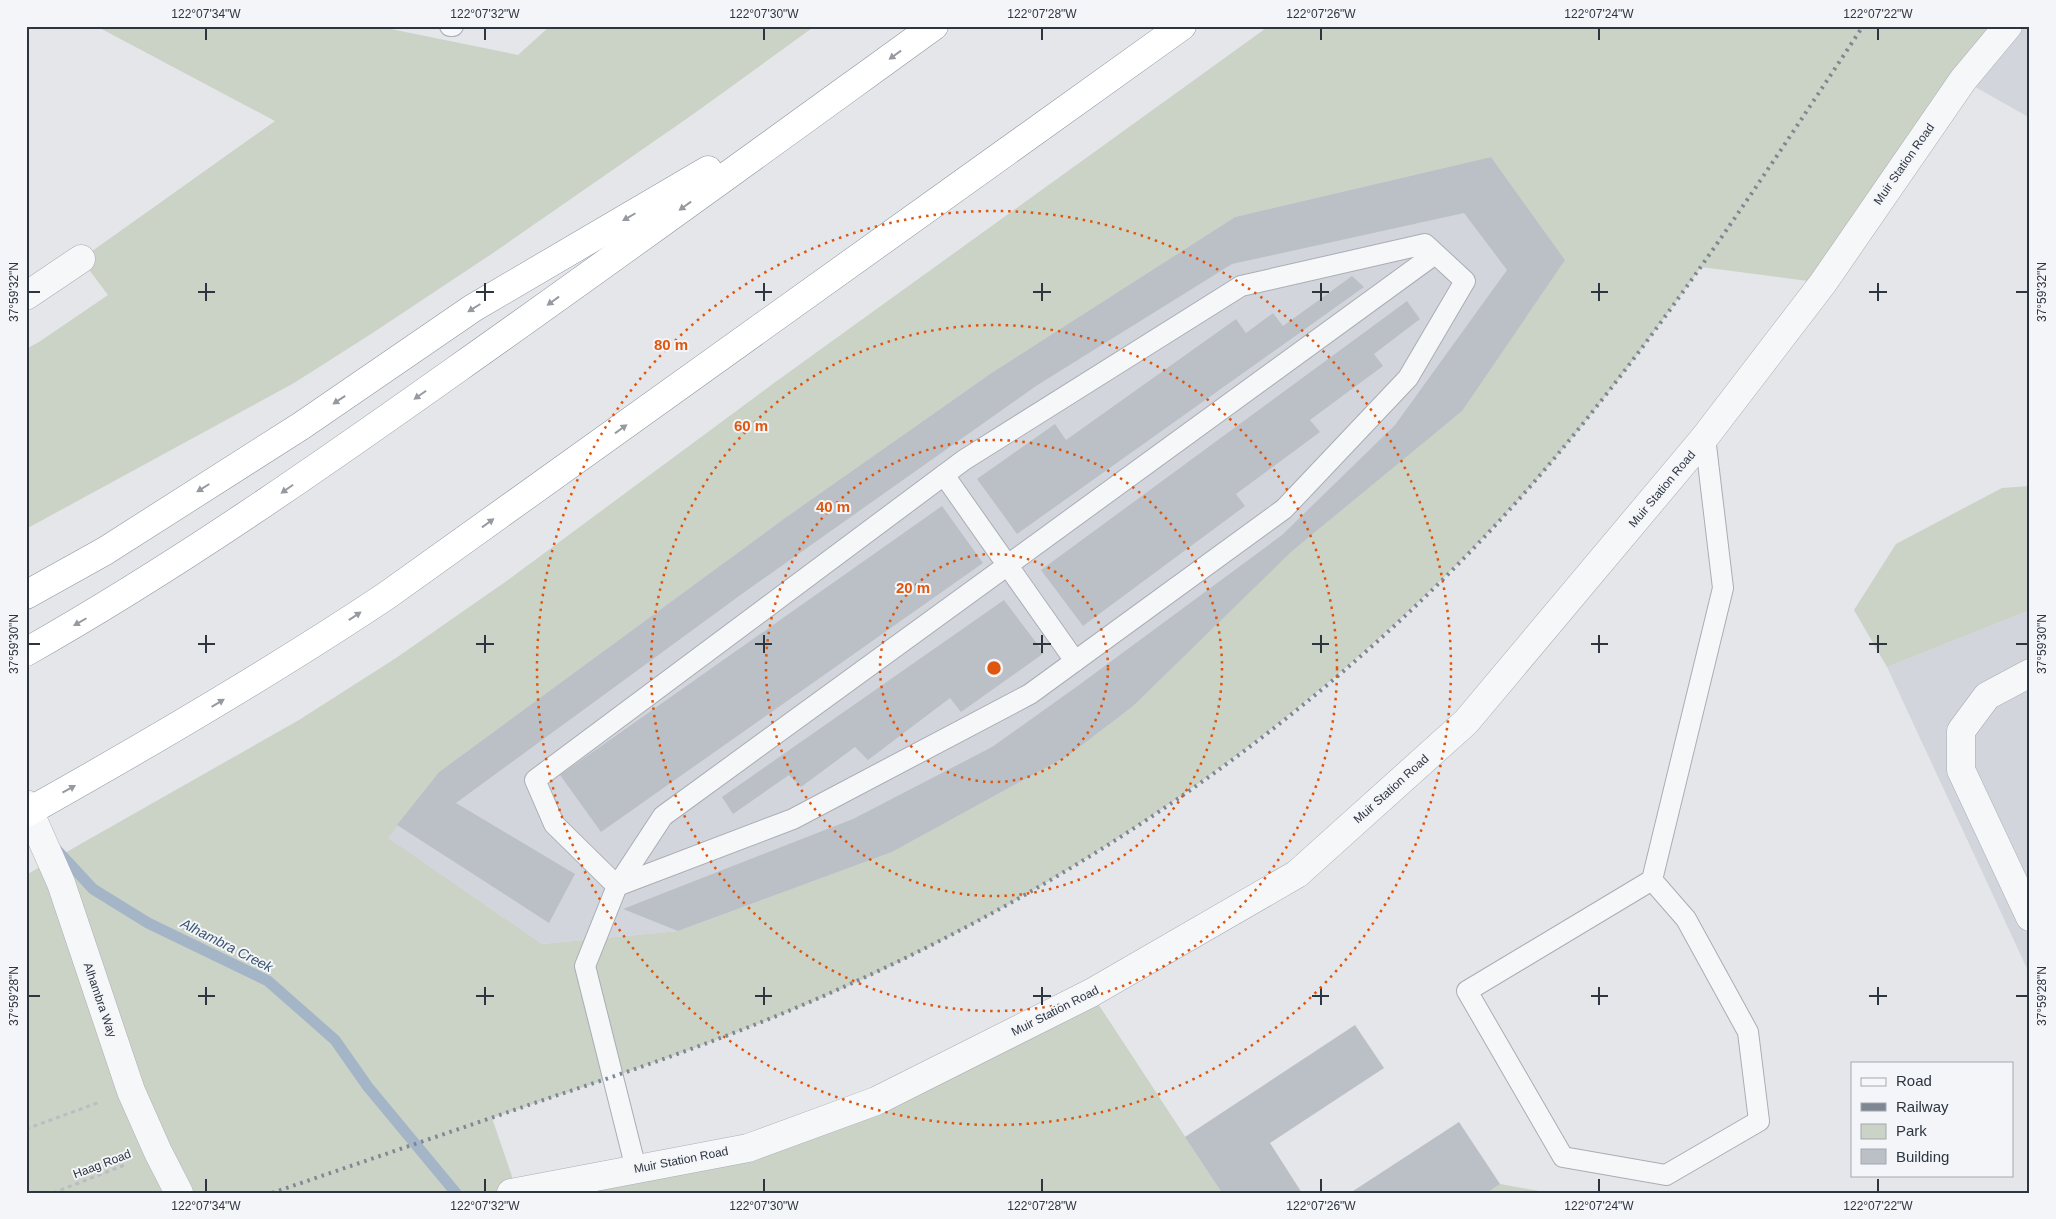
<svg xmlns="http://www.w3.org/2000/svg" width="2056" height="1219" font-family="Arial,sans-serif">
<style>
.built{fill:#d2d6dc}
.green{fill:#cad3c6;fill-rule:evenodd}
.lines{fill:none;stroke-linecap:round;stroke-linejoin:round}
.stream{stroke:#a3b5c6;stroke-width:11}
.building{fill:#bbc0c6}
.lane-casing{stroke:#a9adb4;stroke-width:22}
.street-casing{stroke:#a9adb4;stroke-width:29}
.highway-casing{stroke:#8c959f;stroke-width:29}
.path{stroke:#babdc2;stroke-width:3;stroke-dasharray:4 4;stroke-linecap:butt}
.lane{stroke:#f6f7f9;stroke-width:20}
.street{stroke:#f6f7f9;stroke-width:28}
.highway{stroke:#fff;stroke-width:28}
.rail{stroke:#7f8792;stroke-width:4;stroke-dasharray:2.5 5;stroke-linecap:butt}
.oneway{fill:#969aa0}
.ticks{fill:none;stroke:#2d3541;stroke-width:2}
.ring{fill:none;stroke:#df570f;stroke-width:2.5;stroke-dasharray:2.5 5}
.labels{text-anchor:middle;stroke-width:4;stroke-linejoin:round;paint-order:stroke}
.street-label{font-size:12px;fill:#2d3541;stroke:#f3f5f8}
.water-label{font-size:14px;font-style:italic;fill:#3b5571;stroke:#f3f5f8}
.centre{fill:#df570f;stroke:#f3f5f8;stroke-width:2.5}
.ring-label{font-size:15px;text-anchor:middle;font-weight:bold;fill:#df570f;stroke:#f3f5f8;stroke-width:4;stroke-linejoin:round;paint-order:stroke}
.neatline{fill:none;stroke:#2d3541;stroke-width:2}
.ticks-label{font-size:12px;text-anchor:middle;fill:#2d3541}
</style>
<rect width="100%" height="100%" fill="#e4e6ea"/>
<!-- built -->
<g class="built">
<polygon points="2008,26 2030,26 2030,118 1963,80"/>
<polygon points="1491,157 1565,260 1462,411 1132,707 1069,755 892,852 678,931 542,944 387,838 439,772 785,518 990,374 1235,217"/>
<polygon points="2030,610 2030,975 1887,667"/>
</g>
<!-- green -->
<g class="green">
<polygon points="96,26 376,26 518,55 550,26 815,26 692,115 493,253 371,334 294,383 26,529 26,349 39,342 108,295 81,259 275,121"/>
<path d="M1269,26h739l-185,257 -122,-16c-56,78 -113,156 -177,227 -190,209 -420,375 -676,492 -115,52 -236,91 -356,132l25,73 230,-43 344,-155 131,200h-1196v-318l273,-155 97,-62 112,-78 266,-197zM1491,157l74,103 -433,447 -63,48 -177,97 -214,79 -136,13 -154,-106 51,-66 346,-254 205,-144 245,-157z"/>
<polygon points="2030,486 2030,610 1887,667 1854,610 1896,544 2002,488"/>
<polygon points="1500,1184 1550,1193 1487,1193"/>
</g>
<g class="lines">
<!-- stream -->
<polyline class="stream" points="55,848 93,889 148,923 268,981 335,1040 368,1087 456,1193"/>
</g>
<!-- building -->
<g class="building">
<polygon points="1491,157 1565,260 1462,411 1292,551 1132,707 1069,755 892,852 678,931 623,909 853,819 992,747 1079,685 1282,535 1395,425 1507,270 1464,213 1232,264 1036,386 746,591 456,803 575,874 549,923 397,825 439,772 785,518 990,374 1235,217"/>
<polygon points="1352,276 1364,287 1017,534 977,479 1055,424 1066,440 1236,319 1246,333 1273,313 1283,326"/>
<polygon points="1407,301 1420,319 1374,354 1383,366 1310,420 1320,432 1236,494 1245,506 1083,626 1041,570"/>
<polygon points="942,506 983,563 601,832 560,775"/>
<polygon points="1004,600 1044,653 961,712 950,698 868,760 855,747 801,787 789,775 733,814 722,797"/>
<polygon points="1355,1025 1384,1068 1270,1143 1302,1193 1222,1193 1185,1137"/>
<polygon points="1459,1122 1500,1184 1487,1193 1350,1193"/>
</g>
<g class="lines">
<defs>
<g id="lane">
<polyline points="450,26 453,26"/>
<polyline points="944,475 1075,661"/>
<polyline points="1652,880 1686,919 1748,1032 1759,1121 1666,1175 1563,1157 1467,991 1652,880 1723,588 1705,437"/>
<polyline points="636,1169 585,966 617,886 793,819 1030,694 1284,509 1408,378 1465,281 1425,244 1241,286 964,460 535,780 554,824 617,886 663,816 1435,254"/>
</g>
<g id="street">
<polyline points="26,296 81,259"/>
<polyline points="2030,673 1987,696 1961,731 1961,770 2030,917"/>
<polyline points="26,804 61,883 131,1091 158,1152 179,1193"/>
<polyline points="511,1193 748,1148 876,1101 1091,993 1297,874 1466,722 1705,437 1823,283 1963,80 2008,26"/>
</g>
<g id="highway">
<polyline points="26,595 105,551 301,426 473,308 708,170"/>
<path d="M26,652c150,-85 290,-183 431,-283 160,-113 318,-228 477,-343"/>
<path d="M26,813c123,-69 243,-139 360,-217l796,-570"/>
</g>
</defs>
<!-- lane casing -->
<use href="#lane" class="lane-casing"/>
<!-- street casing -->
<use href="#street" class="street-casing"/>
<!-- highway casing -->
<use href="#highway" class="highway-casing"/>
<!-- path -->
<g class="path">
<polyline points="26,1129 100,1102"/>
<polyline points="53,1193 127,1164"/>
</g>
<!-- lane -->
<use href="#lane" class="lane"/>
<!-- street -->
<use href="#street" class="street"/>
<!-- highway -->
<use href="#highway" class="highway"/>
<!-- rail -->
<path class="rail" d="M272,1193c93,-32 187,-64 280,-96 100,-33 200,-68 296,-112 256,-116 494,-284 680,-496 126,-144 230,-304 335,-463"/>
</g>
<!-- one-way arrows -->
<defs><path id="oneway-solid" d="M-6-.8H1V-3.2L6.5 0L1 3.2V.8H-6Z" transform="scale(1.25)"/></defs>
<g class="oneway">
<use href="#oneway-solid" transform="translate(895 55) rotate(144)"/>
<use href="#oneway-solid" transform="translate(685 206) rotate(144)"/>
<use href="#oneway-solid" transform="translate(629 217) rotate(150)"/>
<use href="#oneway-solid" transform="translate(553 301) rotate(144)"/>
<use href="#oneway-solid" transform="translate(474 308) rotate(148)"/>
<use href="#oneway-solid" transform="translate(420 395) rotate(145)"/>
<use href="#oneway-solid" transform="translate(339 400) rotate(146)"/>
<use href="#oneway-solid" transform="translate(621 429) rotate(-36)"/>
<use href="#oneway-solid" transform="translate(203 488) rotate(148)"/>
<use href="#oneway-solid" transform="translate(287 489) rotate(145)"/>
<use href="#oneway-solid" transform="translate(488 523) rotate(-36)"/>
<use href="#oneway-solid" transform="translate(355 616) rotate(-34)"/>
<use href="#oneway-solid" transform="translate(80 622) rotate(150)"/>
<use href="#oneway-solid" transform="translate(218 703) rotate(-31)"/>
<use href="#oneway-solid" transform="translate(69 789) rotate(-29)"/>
</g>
<!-- ticks -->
<path class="ticks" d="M206,28v12M485,28v12M764,28v12M1042,28v12M1321,28v12M1599,28v12M1878,28v12M206,283v18M485,283v18M764,283v18M1042,283v18M1321,283v18M1599,283v18M1878,283v18M28,292h12M198,292h17M476,292h18M755,292h17M1033,292h18M1312,292h17M1591,292h17M1869,292h18M2016,292h12M206,635v18M485,635v18M764,635v18M1042,635v18M1321,635v18M1599,635v18M1878,635v18M28,644h12M198,644h17M476,644h18M755,644h17M1033,644h18M1312,644h17M1591,644h17M1869,644h18M2016,644h12M206,987v18M485,987v18M764,987v18M1042,987v18M1321,987v18M1599,987v18M1878,987v18M28,996h12M198,996h17M476,996h18M755,996h17M1033,996h18M1312,996h17M1591,996h17M1869,996h18M2016,996h12M206,1179v13M485,1179v13M764,1179v13M1042,1179v13M1321,1179v13M1599,1179v13M1878,1179v13"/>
<!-- distance rings -->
<g class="ring">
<circle cx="994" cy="668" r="114"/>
<circle cx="994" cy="668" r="228"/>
<circle cx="994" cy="668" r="343"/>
<circle cx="994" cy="668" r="457"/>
</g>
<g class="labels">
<!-- street labels -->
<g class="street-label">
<text transform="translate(1904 164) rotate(-55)" y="4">Muir Station Road</text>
<text transform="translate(1662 489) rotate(-50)" y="4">Muir Station Road</text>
<text transform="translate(1391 789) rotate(-42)" y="4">Muir Station Road</text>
<text transform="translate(100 1000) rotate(71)" y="4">Alhambra Way</text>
<text transform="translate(1055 1011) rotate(-27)" y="4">Muir Station Road</text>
<text transform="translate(681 1160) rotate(-11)" y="4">Muir Station Road</text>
<text transform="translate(102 1164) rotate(-21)" y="4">Haag Road</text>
</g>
<!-- water labels -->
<g class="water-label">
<text transform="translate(227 945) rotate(27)" y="5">Alhambra Creek</text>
</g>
</g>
<circle cx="994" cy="668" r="8" class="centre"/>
<g class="ring-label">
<text x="671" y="350">80 m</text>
<text x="751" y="431">60 m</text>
<text x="833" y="512">40 m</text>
<text x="913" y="593">20 m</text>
</g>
<!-- border -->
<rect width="2056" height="1219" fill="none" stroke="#f3f5f8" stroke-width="55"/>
<!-- legend -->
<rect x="1851" y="1062" width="162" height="115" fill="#f3f5f8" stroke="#a4a8af"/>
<rect x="1861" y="1078" width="25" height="8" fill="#f6f7f9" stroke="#a4a8af"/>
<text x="1896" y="1086" font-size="15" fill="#2d3541">Road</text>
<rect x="1861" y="1103" width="25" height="8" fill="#7f8792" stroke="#a4a8af"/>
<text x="1896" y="1112" font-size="15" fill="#2d3541">Railway</text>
<rect x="1861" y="1124" width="25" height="15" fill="#cad3c6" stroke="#a4a8af"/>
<text x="1896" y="1136" font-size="15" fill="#2d3541">Park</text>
<rect x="1861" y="1149" width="25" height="15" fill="#bbc0c6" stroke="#a4a8af"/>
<text x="1896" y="1162" font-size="15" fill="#2d3541">Building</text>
<rect x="28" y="28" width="2000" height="1164" class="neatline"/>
<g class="ticks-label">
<text x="206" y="18">122°07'34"W</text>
<text x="485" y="18">122°07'32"W</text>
<text x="764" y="18">122°07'30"W</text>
<text x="1042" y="18">122°07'28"W</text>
<text x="1321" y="18">122°07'26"W</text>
<text x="1599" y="18">122°07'24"W</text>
<text x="1878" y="18">122°07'22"W</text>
<text transform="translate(14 292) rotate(-90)" y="4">37°59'32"N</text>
<text transform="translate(2042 292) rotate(-90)" y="4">37°59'32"N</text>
<text transform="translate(14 644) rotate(-90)" y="4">37°59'30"N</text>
<text transform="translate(2042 644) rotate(-90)" y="4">37°59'30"N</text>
<text transform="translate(14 996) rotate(-90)" y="4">37°59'28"N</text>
<text transform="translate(2042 996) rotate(-90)" y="4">37°59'28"N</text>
<text x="206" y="1210">122°07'34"W</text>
<text x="485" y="1210">122°07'32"W</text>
<text x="764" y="1210">122°07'30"W</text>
<text x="1042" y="1210">122°07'28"W</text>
<text x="1321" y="1210">122°07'26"W</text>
<text x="1599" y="1210">122°07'24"W</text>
<text x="1878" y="1210">122°07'22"W</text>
</g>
</svg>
